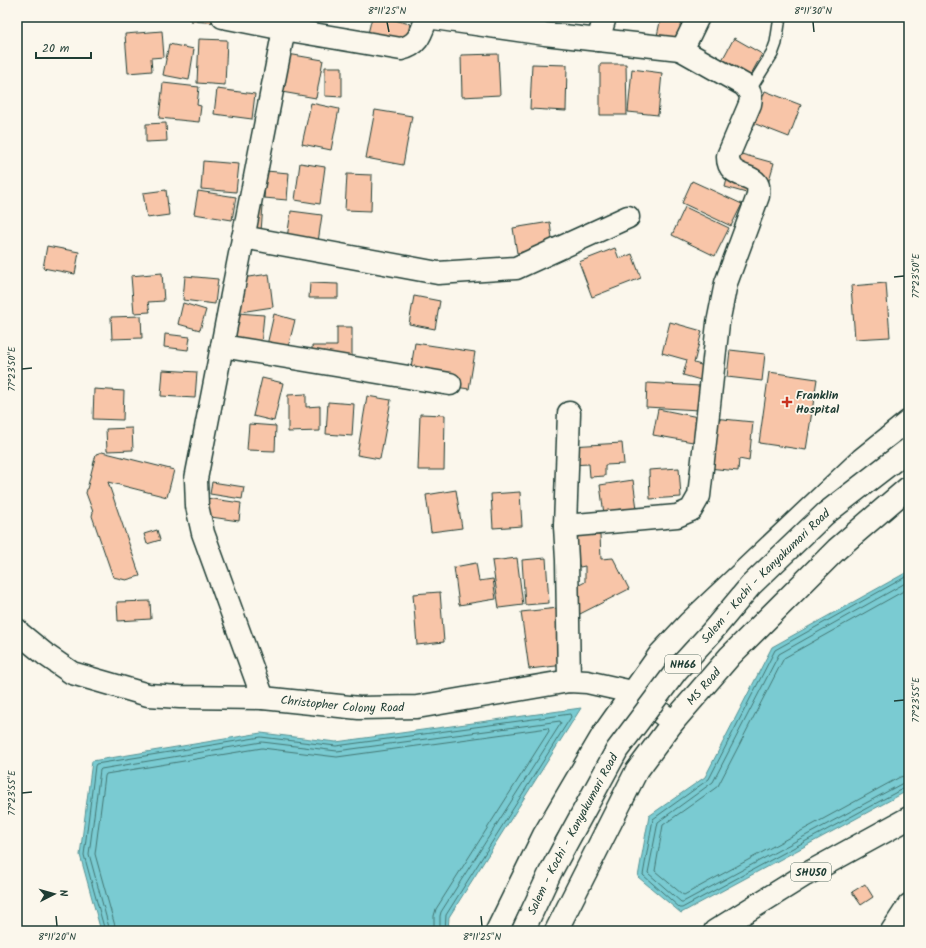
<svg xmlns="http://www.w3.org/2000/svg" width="926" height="948" font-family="Kalam,sans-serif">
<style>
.water{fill:#7acbd2;stroke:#569293}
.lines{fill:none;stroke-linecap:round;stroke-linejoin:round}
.shore{stroke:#437673;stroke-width:1}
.building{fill:#f8c5a8;stroke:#1f3d34}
.lane-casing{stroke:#1f3d34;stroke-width:14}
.street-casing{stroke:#1f3d34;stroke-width:25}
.secondary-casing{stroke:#1f3d34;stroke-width:25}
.primary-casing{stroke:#1f3d34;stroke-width:25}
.lane{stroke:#fbf7ec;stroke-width:11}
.street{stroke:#fbf7ec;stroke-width:22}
.secondary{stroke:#fbf7ec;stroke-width:22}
.primary{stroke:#fbf7ec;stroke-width:22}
.highway-bridge-casing{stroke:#1f3d34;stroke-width:25;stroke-linecap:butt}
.highway-bridge{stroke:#fbf7ec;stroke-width:22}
.ticks{fill:none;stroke:#1f3d34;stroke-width:1.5}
.poi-dot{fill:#c8321e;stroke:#fbf7ec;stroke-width:1.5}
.labels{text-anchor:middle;stroke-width:3.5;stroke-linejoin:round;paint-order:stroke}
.shield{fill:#fbf7ec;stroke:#61756b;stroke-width:1}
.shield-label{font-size:11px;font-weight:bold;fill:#1f3d34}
.poi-label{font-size:12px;font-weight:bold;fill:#1f3d34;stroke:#fbf7ec;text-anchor:start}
.street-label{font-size:12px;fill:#1f3d34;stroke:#fbf7ec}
.neatline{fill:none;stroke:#1f3d34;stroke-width:1.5}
.ticks-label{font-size:10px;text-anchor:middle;fill:#1f3d34}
</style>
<rect width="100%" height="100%" fill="#fbf7ec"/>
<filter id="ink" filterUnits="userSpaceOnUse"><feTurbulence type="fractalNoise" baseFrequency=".025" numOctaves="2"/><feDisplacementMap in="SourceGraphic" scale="8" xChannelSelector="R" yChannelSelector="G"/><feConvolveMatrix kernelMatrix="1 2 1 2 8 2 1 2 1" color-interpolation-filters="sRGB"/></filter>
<g filter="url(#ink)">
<!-- water -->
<g class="water">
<polygon points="909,571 909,790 681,913 638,877 649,816 705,777 772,647"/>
<polygon points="581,708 449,917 448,931 320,931 318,929 312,931 101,931 80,855 92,761 261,733 336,742"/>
</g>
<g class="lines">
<!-- shore -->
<g class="shore">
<polyline points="909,575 775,650 709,779 653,819 643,875 680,908 682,908 906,787 909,786"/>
<polyline points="909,581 779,654 713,782 658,822 648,873 681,902 683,902 903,783 909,781"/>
<polyline points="909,588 784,658 718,786 714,789 663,825 655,871 682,894 684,895 900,777 909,775"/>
<polyline points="105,931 84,855 95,766 96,764 261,737 336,746 570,714 571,717 446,915 445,931"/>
<polyline points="110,931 89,854 100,770 101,769 262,742 337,751 560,721 561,723 441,912 440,916 440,931"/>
<polyline points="116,931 115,926 95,854 105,776 106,774 262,748 337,757 548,728 549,731 436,909 434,916 434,931"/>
</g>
</g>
<!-- building -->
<g class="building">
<polygon points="192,17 219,17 219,23 191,21"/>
<polygon points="372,17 383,17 410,24 402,59 364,50"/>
<polygon points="661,17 690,17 681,61 653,55"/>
<polygon points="162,31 164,57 151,58 152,71 128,73 125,34"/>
<polygon points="734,38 762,54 742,91 714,75"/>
<polygon points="199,39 227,40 225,85 197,83"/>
<polygon points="169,44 194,49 189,80 163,75"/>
<polygon points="282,53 323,60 316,98 276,91"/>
<polygon points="498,54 500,95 462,97 461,55"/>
<polygon points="532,64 567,65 566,111 530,109"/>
<polygon points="600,64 626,64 627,115 600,115"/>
<polygon points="325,67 342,67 342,97 325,96"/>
<polygon points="632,69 662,73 658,115 628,112"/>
<polygon points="163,83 199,87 197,105 201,106 199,122 159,118"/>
<polygon points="217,89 255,94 252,119 214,114"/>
<polygon points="765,91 801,105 789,137 753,123"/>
<polygon points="311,103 339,109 331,150 302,144"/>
<polygon points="375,110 412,116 403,165 366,158"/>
<polygon points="166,123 167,141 146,142 146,124"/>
<polygon points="734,152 774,163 764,198 725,187"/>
<polygon points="203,161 239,164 236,192 201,189"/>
<polygon points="300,163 325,167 320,204 295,200"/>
<polygon points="266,171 289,173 287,200 264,198"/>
<polygon points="347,174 372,175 371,211 345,210"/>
<polygon points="692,181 742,204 731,226 682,203"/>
<polygon points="166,190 169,215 147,218 143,193"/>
<polygon points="198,191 236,197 232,220 194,214"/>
<polygon points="252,204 263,206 261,231 249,229"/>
<polygon points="685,207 729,228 715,256 672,235"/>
<polygon points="291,211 322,215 318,242 287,238"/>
<polygon points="550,222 553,247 517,253 513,228"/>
<polygon points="47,246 79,252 75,274 43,268"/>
<polygon points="615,248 619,259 632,254 641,278 592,297 579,262"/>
<polygon points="162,273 164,301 148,302 150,312 134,313 131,276"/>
<polygon points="269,274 273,307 240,312 235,279"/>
<polygon points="185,276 218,279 215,304 183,300"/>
<polygon points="310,283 338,284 338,298 309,298"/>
<polygon points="886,283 890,337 855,339 851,286"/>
<polygon points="414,296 440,301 435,329 409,324"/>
<polygon points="183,303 206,310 200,330 178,324"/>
<polygon points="238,313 264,315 260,355 234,353"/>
<polygon points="274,314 295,320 285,359 265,354"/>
<polygon points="141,316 142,338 112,339 111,317"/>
<polygon points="670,322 702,331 694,363 708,367 704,381 683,375 687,360 662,353"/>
<polygon points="337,327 352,327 352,371 312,372 312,346 337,346"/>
<polygon points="165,334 190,337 188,350 164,347"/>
<polygon points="415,343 475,352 469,389 409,380"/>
<polygon points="730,350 765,354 762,381 727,377"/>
<polygon points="163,370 197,372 195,398 161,396"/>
<polygon points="769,372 817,379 806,450 759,443"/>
<polygon points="262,378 283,383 274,421 253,416"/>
<polygon points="647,383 700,386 699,410 646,407"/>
<polygon points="94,389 124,391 123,420 93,419"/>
<polygon points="306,394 306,407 320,406 320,431 288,432 288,395"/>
<polygon points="367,396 391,400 380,459 357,455"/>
<polygon points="328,402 354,404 352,436 326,434"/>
<polygon points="658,409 698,417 693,442 653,435"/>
<polygon points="420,414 445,415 444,470 418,470"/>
<polygon points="713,418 753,422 749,461 739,459 738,471 708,468"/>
<polygon points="249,424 276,426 275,451 247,450"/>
<polygon points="132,428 133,450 107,451 106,429"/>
<polygon points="622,443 624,464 605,465 605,476 590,477 589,464 571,465 570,446"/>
<polygon points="102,452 174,470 167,497 108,482 140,576 126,580 113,577 92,516 93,512 86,493 96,454"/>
<polygon points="679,468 681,497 650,499 649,470"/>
<polygon points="633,480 638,516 605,521 600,485"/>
<polygon points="212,482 244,487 242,499 210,494"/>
<polygon points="456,490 462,528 431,532 426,495"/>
<polygon points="520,492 522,526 493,528 491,494"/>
<polygon points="206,498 241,503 239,521 204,516"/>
<polygon points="157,530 160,540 147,544 144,534"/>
<polygon points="600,535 601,559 613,558 629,589 576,616 564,593 585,582 585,566 580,567 572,550 571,536"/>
<polygon points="517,558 523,605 499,608 492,561"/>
<polygon points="546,558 549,603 525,605 522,560"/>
<polygon points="476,563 479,581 493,579 496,599 459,605 454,567"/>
<polygon points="440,592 444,642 417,645 413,594"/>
<polygon points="150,601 151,619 118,621 117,602"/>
<polygon points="558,608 565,665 529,669 521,612"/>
<polygon points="865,884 873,897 861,905 852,892"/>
</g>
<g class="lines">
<defs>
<polyline id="lane" points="749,91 772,54 776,43 780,17"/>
<g id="street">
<polyline points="223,17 284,29 286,17"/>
<polyline points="598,40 605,17"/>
<polyline points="682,50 698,17"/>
<polyline points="243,237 438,273 516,268 628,217"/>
<polyline points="222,346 450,384"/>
<polyline points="569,413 565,526 567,560 569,681"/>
<path d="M263,698l-60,-165 -6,-27 -1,-27 88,-450 117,20c18,-4 20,-16 26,-32l118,17 135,15 64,36c6,7 8,10 6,19l-22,52c-1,23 26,17 30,30 1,3 0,7 0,10l-32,87 -8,40 -19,173 -8,14 -14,6 -112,10"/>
<polyline points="892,931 909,905"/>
</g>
<g id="secondary">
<path id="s1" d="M17,630l2,3 27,22 26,18 76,22 32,2 83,1 96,10 58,-1 152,-26 18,1 45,10 41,30"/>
<polyline points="497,931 544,835 604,733 660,654 689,623 862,459 909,421"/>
<path id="s2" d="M556,931l80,-159 37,-50 57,-66 107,-107 72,-62"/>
</g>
<polyline id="primary" points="715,931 805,875 909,818"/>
</defs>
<!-- lane casing -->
<use href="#lane" class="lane-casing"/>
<!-- street casing -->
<use href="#street" class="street-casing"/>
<!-- secondary casing -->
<use href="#secondary" class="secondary-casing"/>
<!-- primary casing -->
<use href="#primary" class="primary-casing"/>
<!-- lane -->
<use href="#lane" class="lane"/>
<!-- street -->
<use href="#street" class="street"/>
<!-- secondary -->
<use href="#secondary" class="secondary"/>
<!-- primary -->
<use href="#primary" class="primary"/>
<defs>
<g id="highway-bridge">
<path id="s3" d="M523,931l27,-58 67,-123 60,-80 33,-36 41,-49 74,-71 84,-65"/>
</g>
</defs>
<!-- highway-bridge casing -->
<use href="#highway-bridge" class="highway-bridge-casing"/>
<!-- highway-bridge -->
<use href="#highway-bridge" class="highway-bridge"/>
</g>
</g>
<!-- ticks -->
<path class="ticks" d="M387,22l2,10M813,22l1,10M894,277l10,-1M22,369l10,-1M894,701l10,-1M22,793l10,-1M56,916l1,10M481,916l1,10"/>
<!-- markers -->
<path class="poi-dot" d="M785 396h4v4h4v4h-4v4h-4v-4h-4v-4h4z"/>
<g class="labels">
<!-- shield labels -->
<g class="shield">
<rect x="665" y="655" width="36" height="18" rx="3"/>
<rect x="791" y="863" width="40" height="18" rx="3"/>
</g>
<g class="shield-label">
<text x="683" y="668">NH66</text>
<text x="811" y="876">SHU50</text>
</g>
<!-- poi labels -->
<g class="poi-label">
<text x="796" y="399">Franklin<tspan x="796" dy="14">Hospital</tspan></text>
</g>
<!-- street labels -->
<g class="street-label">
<text dy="4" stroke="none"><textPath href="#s3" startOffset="433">Salem - Kochi - Kanyakumari Road</textPath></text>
<text dy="4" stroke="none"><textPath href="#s2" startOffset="287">MS Road</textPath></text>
<text dy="4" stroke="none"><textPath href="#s1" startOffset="344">Christopher Colony Road</textPath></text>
<text dy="4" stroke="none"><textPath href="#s3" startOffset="109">Salem - Kochi - Kanyakumari Road</textPath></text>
</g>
</g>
<!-- margin -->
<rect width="926" height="948" fill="none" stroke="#fbf7ec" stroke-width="44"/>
<!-- north arrow -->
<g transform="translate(54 894) rotate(84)" stroke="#fbf7ec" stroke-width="3" paint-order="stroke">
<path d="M0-3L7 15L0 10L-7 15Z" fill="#1f3d34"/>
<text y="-6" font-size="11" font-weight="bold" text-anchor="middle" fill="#1f3d34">N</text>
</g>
<!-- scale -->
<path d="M36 52v6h55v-6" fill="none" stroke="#1f3d34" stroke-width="2"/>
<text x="42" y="52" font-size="12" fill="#1f3d34" stroke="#fbf7ec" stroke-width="3" paint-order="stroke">20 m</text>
<rect x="22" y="22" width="882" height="904" class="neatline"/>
<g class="ticks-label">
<text x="387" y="14">8°11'25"N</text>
<text x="813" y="14">8°11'30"N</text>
<text transform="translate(915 276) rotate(-90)" y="4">77°23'50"E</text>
<text transform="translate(11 369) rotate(-90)" y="4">77°23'50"E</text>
<text transform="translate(915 700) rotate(-90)" y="4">77°23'55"E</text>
<text transform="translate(11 793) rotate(-90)" y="4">77°23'55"E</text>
<text x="57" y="940">8°11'20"N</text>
<text x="482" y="940">8°11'25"N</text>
</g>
</svg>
